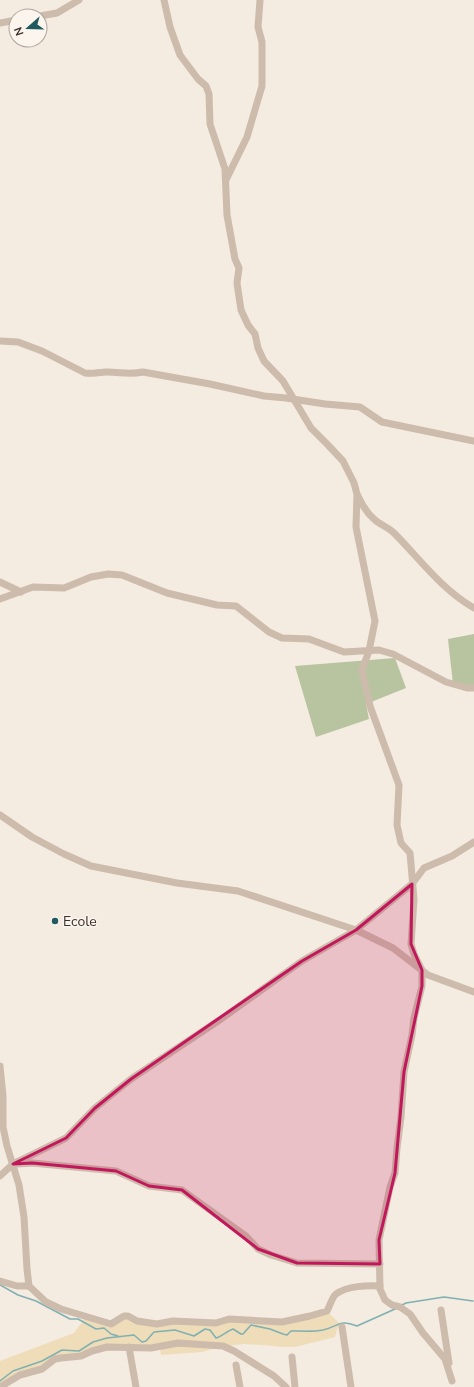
<svg xmlns="http://www.w3.org/2000/svg" width="474" height="1387" font-family="'Nunito Sans',sans-serif">
<style>
.green{fill:#b8c4a0}
.sand{fill:#efdcb8}
.lines{fill:none;stroke-linecap:round;stroke-linejoin:round}
.stream{stroke:#7fb0b2;stroke-width:1.5}
.minor{stroke:#cdbbac;stroke-width:7}
.marked{fill:#c2185b;fill-opacity:0.2;stroke:#c2185b;stroke-width:3;stroke-linejoin:round}
.poi-dot{fill:#1f5a5e;stroke:#fbf5ee;stroke-width:1.5}
.labels{text-anchor:middle;stroke-width:3;stroke-linejoin:round;paint-order:stroke}
.poi-label{font-size:14px;fill:#3b302b;stroke:#fbf5ee;text-anchor:start}
</style>
<rect width="100%" height="100%" fill="#f4ebe1"/>
<!-- green -->
<g class="green">
<polygon points="474,634 474,688 453,684 448,639"/>
<polygon points="395,658 406,688 366,704 369,719 316,737 295,666"/>
</g>
<!-- sand -->
<polygon class="sand" points="327,1311 339,1323 335,1337 295,1347 283,1347 263,1345 244,1344 218,1347 202,1352 161,1355 160,1347 129,1347 61,1358 0,1387 0,1361 74,1333 86,1317 111,1324 124,1316 137,1321 216,1323 229,1319 273,1321"/>
<g class="lines">
<!-- stream -->
<g class="stream">
<polyline points="0,1285 18,1295 36,1301 70,1319 78,1319 96,1329 104,1328 111,1334 118,1336"/>
<polyline points="402,1305 406,1303 444,1297 473,1301"/>
<path d="M0,1381l13,-10 29,-10 20,-11 17,1 14,-9 14,-4 27,-3 8,7 4,-1 8,-9 21,-2 19,6 11,-7 5,1 6,8c5,-1 11,-7 17,-9l8,5h2l8,-9 19,4 13,5 4,1 4,-4c10,0 22,1 32,-1 17,-4 15,-11 34,-4l38,-17"/>
</g>
<!-- minor -->
<g class="minor">
<polyline points="164,0 170,27 180,55 198,79 206,86 209,94 210,124 225,169 227,215 235,259 239,268 237,283 241,310 248,325 255,334 258,348 264,361 283,381 311,428 328,445 343,461 354,483 357,494 356,527 375,621 369,651 362,670 370,706 399,785 397,825 401,843 410,853 414,899 411,944 414,954 422,970 422,986 414,1018 412,1035 404,1072 401,1117 397,1148 395,1173 390,1187 379,1240 380,1289 385,1300 392,1305 400,1307 410,1314 423,1333 445,1359 452,1381"/>
<polyline points="40,16 57,13 79,0"/>
<polyline points="0,23 16,20"/>
<polyline points="226,180 247,137 262,86 262,42 258,27 260,0"/>
<path d="M0,341l18,1 24,9 43,22c8,1 14,-1 22,-1 14,0 22,3 36,0l67,12 54,12 22,2 39,6 35,3 22,15 92,19"/>
<path d="M358,496c4,9 9,17 16,23 6,6 14,8 20,14 25,25 48,57 80,75"/>
<polyline points="0,582 21,592"/>
<polyline points="0,599 33,587 64,588 91,577 108,574 122,575 167,593 217,605 236,606 269,632 282,638 309,639 344,652 379,650 393,654 446,682 467,688 474,688"/>
<polyline points="0,815 32,837 64,854 91,866 177,883 238,891 356,930 393,948 428,975 474,992"/>
<polyline points="0,1066 3,1096 3,1127 7,1146 19,1185 24,1217 27,1269 29,1286"/>
<polyline points="17,1164 32,1163 116,1171 149,1186 182,1190 246,1236 258,1249 271,1255 297,1263 380,1264"/>
<polyline points="0,1176 13,1164 66,1138 95,1108 131,1079 221,1019 302,961 356,930 412,884 424,868 452,856 474,842"/>
<path d="M0,1281l17,5h12l17,16 15,7 50,15 13,-8h4l9,5 20,3 16,-3 43,2 13,-4 53,3 28,-6 17,-5c3,-5 5,-14 9,-17 11,-8 32,-9 44,-8"/>
<polyline points="441,1310 449,1363"/>
<polyline points="342,1327 351,1387"/>
<polyline points="129,1347 136,1387"/>
<polyline points="292,1357 295,1387"/>
<polyline points="236,1365 240,1387"/>
<polyline points="0,1387 20,1375 42,1369 55,1359 61,1358 81,1356 92,1351 107,1347 151,1348 178,1343 223,1346 234,1351 274,1376 286,1387"/>
</g>
</g>
<!-- marked area -->
<path class="marked" d="M412,884l-1,60 11,26v16l-18,86 -9,101 -16,67 1,24 -83,-1 -39,-14 -76,-59 -33,-4 -33,-15 -84,-8 -19,1 53,-26 29,-30 36,-29 171,-118 54,-31z"/>
<!-- markers -->
<circle class="poi-dot" cx="55" cy="921" r="4"/>
<g class="labels">
<!-- poi labels -->
<g class="poi-label">
<text x="63" y="926">Ecole</text>
</g>
</g>
<!-- north arrow -->
<g transform="translate(28 28) rotate(250)"><circle r="19" fill="#fbf5ee" stroke="#aea6a0"/>
<path d="M0-3L7 15L0 10L-7 15Z" fill="#1f5a5e"/>
<text y="-6" font-size="11" font-weight="bold" text-anchor="middle" fill="#3b302b">N</text>
</g>
</svg>
